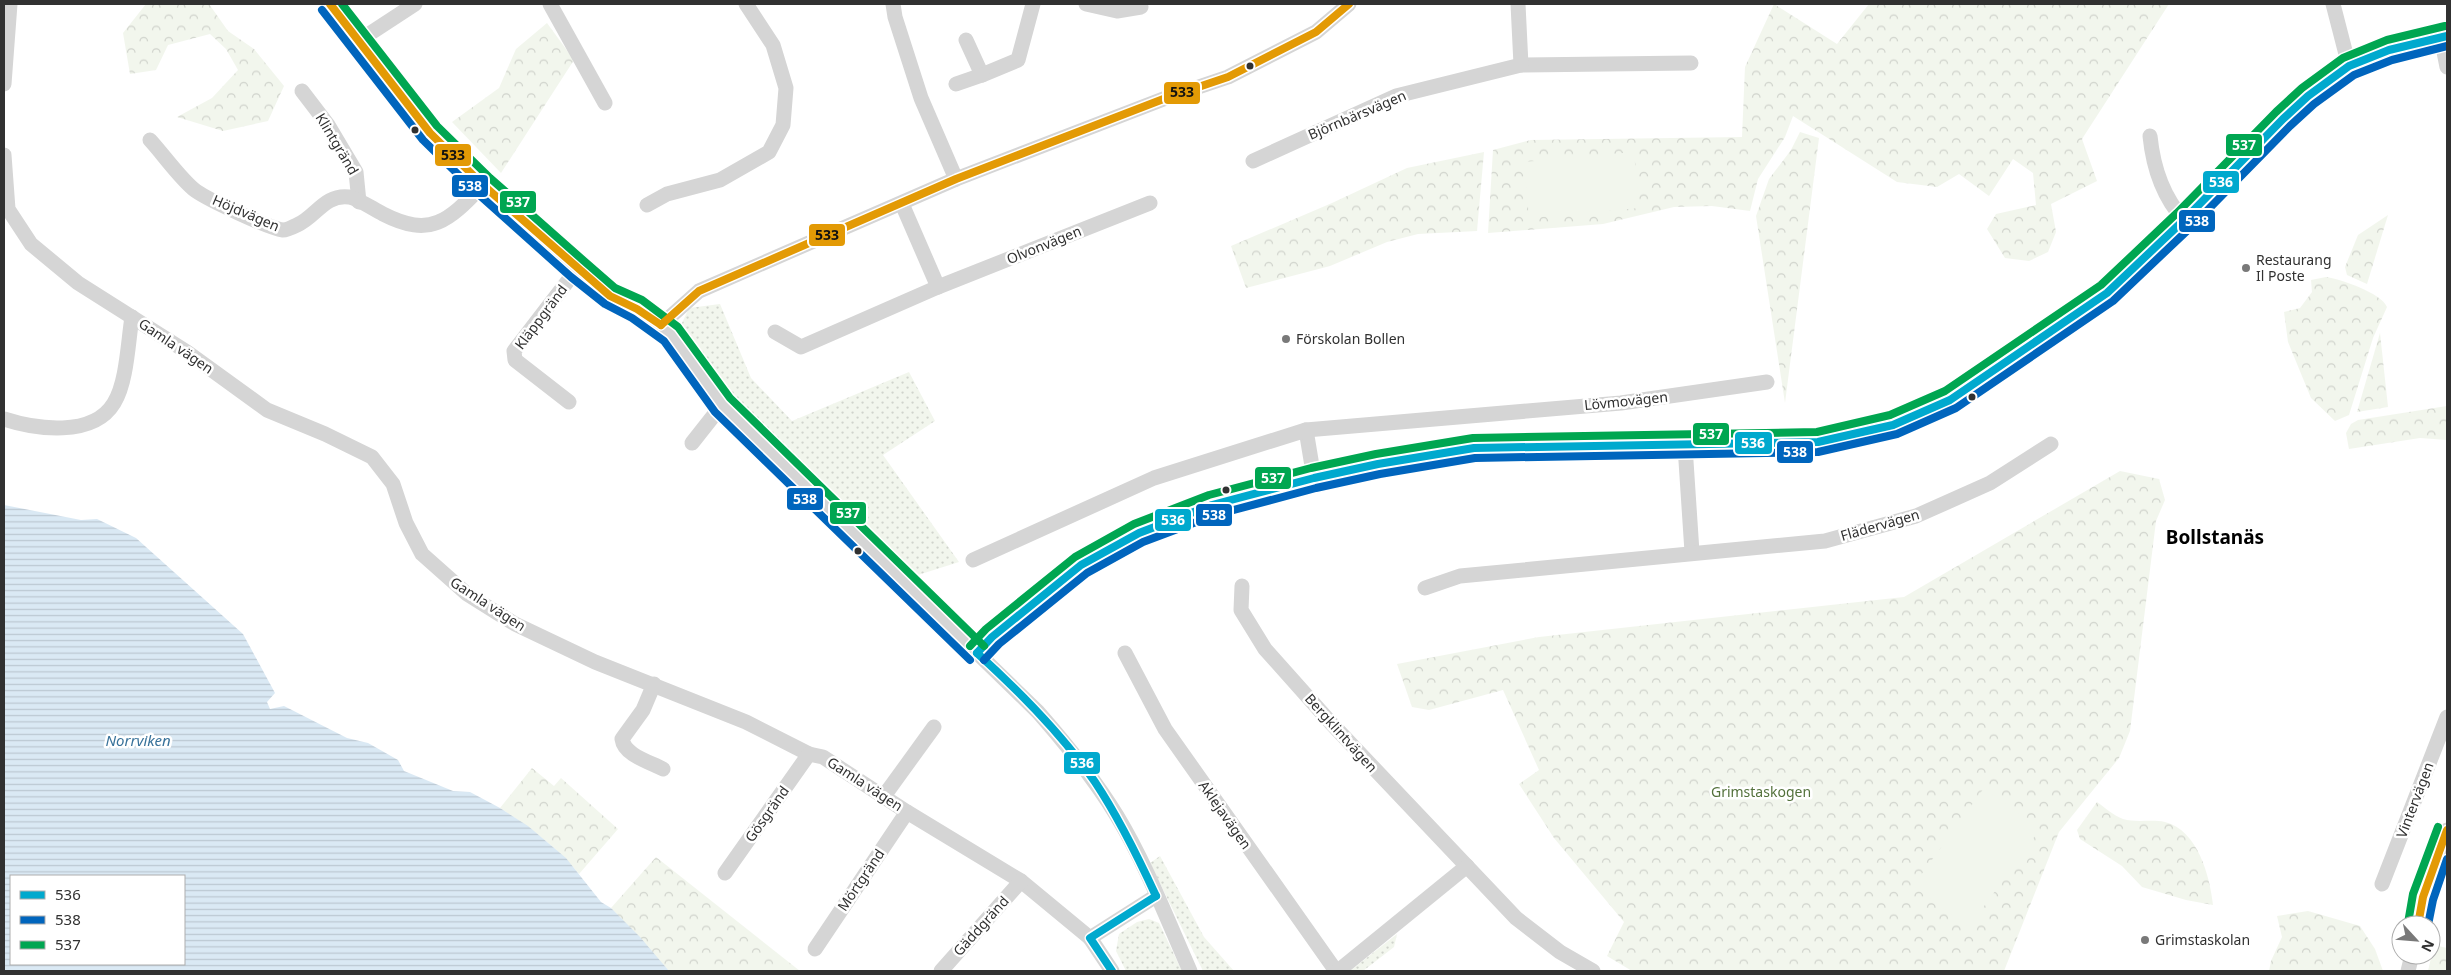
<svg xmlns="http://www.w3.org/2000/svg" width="2451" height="975" font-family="'Noto Sans',sans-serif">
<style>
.grass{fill:url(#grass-dots)}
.forest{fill:url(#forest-crowns)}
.garden{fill:#f2f6ed}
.water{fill:url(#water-rules);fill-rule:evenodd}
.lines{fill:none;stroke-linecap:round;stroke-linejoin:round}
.minor{stroke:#d5d5d5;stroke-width:15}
.bus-1-casing{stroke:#fff;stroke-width:11}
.bus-2-casing{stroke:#fff;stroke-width:11}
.bus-3-casing{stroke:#fff;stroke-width:11}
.bus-4-casing{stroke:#fff;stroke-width:11}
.bus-1{stroke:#00a9ce;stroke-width:8}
.bus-2{stroke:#0065bd;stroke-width:8}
.bus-3{stroke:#00a651;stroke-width:8}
.bus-4{stroke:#e39a05;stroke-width:8}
.bus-dot{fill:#313131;stroke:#fff;stroke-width:2}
.poi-dot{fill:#797979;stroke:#fff;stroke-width:2}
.labels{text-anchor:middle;stroke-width:5;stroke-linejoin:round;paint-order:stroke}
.street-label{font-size:14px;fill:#313131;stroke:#fff}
.poi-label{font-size:14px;fill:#313131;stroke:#fff;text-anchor:start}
.park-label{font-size:14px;fill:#53713b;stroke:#fff}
.water-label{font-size:15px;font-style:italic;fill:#38729a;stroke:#fff}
.district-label{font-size:19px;font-weight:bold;fill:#000;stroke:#fff}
.line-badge{stroke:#fff;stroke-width:2}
.badge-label{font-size:14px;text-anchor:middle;font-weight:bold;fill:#fff}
.pale-badge-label{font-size:14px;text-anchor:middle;font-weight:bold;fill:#111}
</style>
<defs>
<pattern id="grass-dots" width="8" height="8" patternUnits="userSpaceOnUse" patternTransform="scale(1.25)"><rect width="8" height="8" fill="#f2f6ed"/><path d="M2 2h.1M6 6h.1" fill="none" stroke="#d0d3cc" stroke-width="1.8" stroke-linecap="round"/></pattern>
<pattern id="forest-crowns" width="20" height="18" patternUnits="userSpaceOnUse" patternTransform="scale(1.25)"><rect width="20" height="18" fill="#f2f6ed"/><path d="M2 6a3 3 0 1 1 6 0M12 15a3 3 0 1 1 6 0" fill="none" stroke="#d0d3cc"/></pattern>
<pattern id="water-rules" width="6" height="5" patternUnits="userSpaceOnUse" patternTransform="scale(1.25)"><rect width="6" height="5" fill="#dae9f4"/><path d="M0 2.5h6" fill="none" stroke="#bcc8d2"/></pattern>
</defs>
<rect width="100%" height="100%" fill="#fff"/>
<!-- grass -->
<g class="grass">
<polygon points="720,304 751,378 792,421 909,372 935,421 883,455 959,562 918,575 818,492 729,405 686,338 682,323 689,308"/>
<polygon points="1160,856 1204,937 1234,971 1203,971 1150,863"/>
<polygon points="1149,919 1159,923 1182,971 1126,971 1116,951 1119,934 1137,922"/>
<polygon points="1397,934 1394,947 1363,971 1350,971"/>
</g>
<!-- forest -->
<g class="forest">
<polygon points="146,4 209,4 228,31 254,49 284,86 268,121 223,131 177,117 212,98 238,70 226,49 210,34 168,45 156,70 130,74 123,33"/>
<polygon points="1774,4 1837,44 1869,4 2169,4 2082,139 2097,181 2051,204 2056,232 2048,252 2029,261 2005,258 1987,229 1996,214 2036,205 2033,173 2013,159 1989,196 1959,174 1937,187 1897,182 1793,116 1785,137 1758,179 1750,211 1712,206 1674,207 1603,224 1488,233 1493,150 1531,140 1742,137 1745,67"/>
<polygon points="547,23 574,60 501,173 452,122 499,88 516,49"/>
<polygon points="1800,132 1819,138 1785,403 1756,216 1769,179 1791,150"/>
<polygon points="1484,152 1477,231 1418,234 1387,242 1330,266 1246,288 1231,246 1332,203 1407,168"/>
<polygon points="2388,215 2367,284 2347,275 2345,267 2358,235"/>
<path d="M2326,277c14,2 56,16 61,30l-14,31 -24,77 -14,6 -24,-23 -23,-56 -4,-30 16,-4 12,-16 -1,-12z"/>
<polygon points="2380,333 2388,407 2357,412"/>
<polygon points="2447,406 2447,440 2420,438 2349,449 2346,433 2351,424 2358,420"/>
<polygon points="2120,471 2159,479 2165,500 2156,521 2130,731 2119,758 2059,832 2004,971 1632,971 1607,956 1624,922 1554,838 1519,784 1539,770 1503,690 1429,710 1412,707 1397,664 1539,637 1904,597"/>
<path d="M532,768l22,18 7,-8 57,51 -39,45c-22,-27 -50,-47 -79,-66z"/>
<path d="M2097,802c7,5 17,14 26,17 13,4 29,0 42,3 33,8 45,55 48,83l-27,-5 -44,-13 -20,-21 -42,-27 -3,-9z"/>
<polygon points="656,857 800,971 669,971 611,908"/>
<polygon points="2308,911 2360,926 2375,949 2383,971 2269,971 2271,961 2282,937 2277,916"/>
<polygon points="2434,945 2447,948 2447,971 2428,971"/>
</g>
<!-- garden -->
<g class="garden">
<polygon points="1634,152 1639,208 1529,218 1524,162"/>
<polygon points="1984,788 2040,829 1969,927 1913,886"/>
</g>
<!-- water -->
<path class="water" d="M4,505l77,15 16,-1 39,19 107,96 32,59 -8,9 3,7 14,-3 63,32 21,5 30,17 6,11 49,20 17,1 30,16 28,18 38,32 35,44 10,6 29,29 29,34h-665zM11,876h173v88h-173z"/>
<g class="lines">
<!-- minor -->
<g class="minor">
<path d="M330,4l100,129 53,52 94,84 33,27 27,13 34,25 51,71 316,307c29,33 56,66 79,104 29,48 50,103 73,155"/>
<polyline points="550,4 605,103"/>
<polyline points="893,4 895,17 921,98 956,179"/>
<polyline points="1086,4 1117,11 1141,7"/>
<polyline points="2333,4 2349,66"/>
<polyline points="2441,37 2447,67"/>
<polyline points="360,40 415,4"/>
<polyline points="966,40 982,75 1018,60 1033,4"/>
<polyline points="1521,65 1691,63"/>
<polyline points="4,84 10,4"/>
<polyline points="956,84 982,75"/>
<polyline points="302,91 328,125 356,172 359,202"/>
<path d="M2150,136c3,30 13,61 34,84"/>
<path d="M150,140c13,14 32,41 46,51 13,9 72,37 87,39 4,0 10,-3 14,-5 19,-8 27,-31 52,-28 10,2 24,12 34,17 49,25 66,6 100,-29"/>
<polyline points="4,155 8,209 31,244 78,283 187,352 267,410 325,434 372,457 393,484 406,523 422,554 467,594 515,624 595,662 746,722 809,754 823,757 907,812 1021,881 1090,938"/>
<polyline points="1253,161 1396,96 1521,65 1518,4"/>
<polyline points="902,204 938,287"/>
<polyline points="647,205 667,194 720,180 769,152 783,125 786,88 773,45 746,4"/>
<polyline points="661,325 699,291 956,179 1166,98 1228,77 1316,32 1349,4"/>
<polyline points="775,332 801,347 938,287 1150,203"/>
<polyline points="569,402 515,360 514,351 577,269"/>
<path d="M4,419c31,10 89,19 110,-16 13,-21 14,-61 18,-86"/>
<polyline points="1306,430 1314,478"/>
<polyline points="692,443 722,405"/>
<polyline points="1685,446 1692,552"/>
<polyline points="973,560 1154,478 1306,430 1621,403 1767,382"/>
<polyline points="1242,586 1241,610 1265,649 1331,723 1516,918 1560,952 1593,971"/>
<polyline points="1425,588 1460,576 1825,541 1916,516 1990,483 2051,444"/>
<polyline points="977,653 992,637 1081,565 1139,533 1212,505 1314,478 1378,464 1474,448 1818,442 1893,425 1950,400 2107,293 2184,220 2283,119 2308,96 2349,66 2389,50 2447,36"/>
<polyline points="1125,653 1165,729 1336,971"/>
<path d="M654,684l-11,26 -21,29c2,16 28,23 41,30"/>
<polyline points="884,796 934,727"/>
<polyline points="725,873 809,754"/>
<polyline points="2382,884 2447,717"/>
<polyline points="2418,925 2423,897 2447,830"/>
<polyline points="815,949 907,812"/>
<polyline points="941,971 1021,881"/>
<polyline points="1112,971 1090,938 1156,896"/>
<polyline points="1338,971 1467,866"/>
<polyline points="2408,971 2412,955"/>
</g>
<defs>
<g id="bus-1">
<polyline points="977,653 992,637 1081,565 1139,533 1212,505 1314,478 1378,464 1474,448 1818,442 1893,425 1950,400 2107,293 2184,220 2283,119 2308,96 2349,66 2389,50 2447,36"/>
<path d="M977,653c43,39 85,81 118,129 24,36 43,75 61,114"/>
<polyline points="1112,971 1090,938 1156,896"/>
</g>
<g id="bus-2">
<polyline points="322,10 423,140 476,192 571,277 605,304 632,318 664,341 715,412 970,660"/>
<polyline points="984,660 999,644 1087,573 1143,542 1215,515 1316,488 1380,474 1475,458 1818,452 1897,434 1956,408 2113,301 2191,227 2290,126 2314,104 2354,75 2392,60 2447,46"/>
<polyline points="2428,925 2433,900 2447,859"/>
</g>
<g id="bus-3">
<polyline points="342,4 437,126 490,178 584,261 615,288 642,300 678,327 730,398 984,646"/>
<polyline points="970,646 986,629 1075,557 1134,524 1209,495 1311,468 1376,454 1473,438 1817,432 1890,415 1945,391 2101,285 2177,213 2276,112 2302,88 2343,58 2387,40 2445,26"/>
<polyline points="2408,923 2413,894 2438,827"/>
</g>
<g id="bus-4">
<polyline points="330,4 430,133 483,185 610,296 637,309 661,325"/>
<polyline points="661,325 699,291 956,179 1166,98 1228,77 1316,32 1349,4"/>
<polyline points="2418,925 2423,897 2447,830"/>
</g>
</defs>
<!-- bus-1 casing -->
<use href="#bus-1" class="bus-1-casing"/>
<!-- bus-2 casing -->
<use href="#bus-2" class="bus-2-casing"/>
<!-- bus-3 casing -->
<use href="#bus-3" class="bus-3-casing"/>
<!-- bus-4 casing -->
<use href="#bus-4" class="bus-4-casing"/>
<!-- bus-1 -->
<use href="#bus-1" class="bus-1"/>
<!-- bus-2 -->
<use href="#bus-2" class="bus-2"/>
<!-- bus-3 -->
<use href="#bus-3" class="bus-3"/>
<!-- bus-4 -->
<use href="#bus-4" class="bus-4"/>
</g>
<!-- markers -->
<g class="bus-dot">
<circle cx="1250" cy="66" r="4.5"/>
<circle cx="415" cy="130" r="4.5"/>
<circle cx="1972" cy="397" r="4.5"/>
<circle cx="1226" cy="490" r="4.5"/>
<circle cx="858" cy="551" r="4.5"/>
</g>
<g class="poi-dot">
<circle cx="2246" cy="268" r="5"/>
<circle cx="1286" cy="339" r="5"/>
<circle cx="2145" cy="940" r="5"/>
</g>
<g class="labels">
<!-- street labels -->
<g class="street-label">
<text transform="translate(1357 115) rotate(-23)" y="5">Björnbärsvägen</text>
<text transform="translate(337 144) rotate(59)" y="5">Klintgränd</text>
<text transform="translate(246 213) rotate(23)" y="5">Höjdvägen</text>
<text transform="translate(1044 245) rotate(-22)" y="5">Olvonvägen</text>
<text transform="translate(541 317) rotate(-53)" y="5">Kläppgränd</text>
<text transform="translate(176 346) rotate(34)" y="5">Gamla vägen</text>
<text transform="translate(1626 401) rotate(-6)" y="5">Lövmovägen</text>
<text transform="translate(1880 525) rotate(-16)" y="5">Flädervägen</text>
<text transform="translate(488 604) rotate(33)" y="5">Gamla vägen</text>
<text transform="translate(1341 733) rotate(48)" y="5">Bergklintvägen</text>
<text transform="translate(865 784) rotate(33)" y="5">Gamla vägen</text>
<text transform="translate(2415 800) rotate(-69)" y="5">Vintervägen</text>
<text transform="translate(767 814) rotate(-55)" y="5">Gösgränd</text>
<text transform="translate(1225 815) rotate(55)" y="5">Aklejavägen</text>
<text transform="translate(861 880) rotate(-56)" y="5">Mörtgränd</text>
<text transform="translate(981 926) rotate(-48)" y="5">Gäddgränd</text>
</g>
<!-- poi labels -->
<g class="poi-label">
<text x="2256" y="265">Restaurang<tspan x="2256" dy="16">Il Poste</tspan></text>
<text x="1296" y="344">Förskolan Bollen</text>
<text x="2155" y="945">Grimstaskolan</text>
</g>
<!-- park labels -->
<g class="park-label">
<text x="1761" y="797">Grimstaskogen</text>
</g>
<!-- water labels -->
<g class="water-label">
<text x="138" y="746">Norrviken</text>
</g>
<!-- district labels -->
<g class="district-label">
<text x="2215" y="544">Bollstanäs</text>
</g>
</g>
<g class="line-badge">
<rect x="1163" y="81" width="38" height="24" rx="5" fill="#e39a05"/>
<rect x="2225" y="133" width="38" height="24" rx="5" fill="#00a651"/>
<rect x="434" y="143" width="38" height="24" rx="5" fill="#e39a05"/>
<rect x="2202" y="170" width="38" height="24" rx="5" fill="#00a9ce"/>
<rect x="451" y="174" width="38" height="24" rx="5" fill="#0065bd"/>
<rect x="499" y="190" width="38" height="24" rx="5" fill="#00a651"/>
<rect x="2178" y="209" width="38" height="24" rx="5" fill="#0065bd"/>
<rect x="808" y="223" width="38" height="24" rx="5" fill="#e39a05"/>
<rect x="1692" y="422" width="38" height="24" rx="5" fill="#00a651"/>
<rect x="1734" y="431" width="39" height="24" rx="5" fill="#00a9ce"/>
<rect x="1776" y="440" width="38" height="24" rx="5" fill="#0065bd"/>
<rect x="1254" y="466" width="38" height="24" rx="5" fill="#00a651"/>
<rect x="786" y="487" width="38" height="24" rx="5" fill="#0065bd"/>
<rect x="829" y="501" width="38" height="24" rx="5" fill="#00a651"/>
<rect x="1195" y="503" width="38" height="24" rx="5" fill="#0065bd"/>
<rect x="1154" y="508" width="38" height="24" rx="5" fill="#00a9ce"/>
<rect x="1063" y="751" width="38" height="24" rx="5" fill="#00a9ce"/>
</g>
<g class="badge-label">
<text x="2244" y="150">537</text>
<text x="2221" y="187">536</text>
<text x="470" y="191">538</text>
<text x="518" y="207">537</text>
<text x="2197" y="226">538</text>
<text x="1711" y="439">537</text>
<text x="1753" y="448">536</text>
<text x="1795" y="457">538</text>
<text x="1273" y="483">537</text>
<text x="805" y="504">538</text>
<text x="848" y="518">537</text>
<text x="1214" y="520">538</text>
<text x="1173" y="525">536</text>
<text x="1082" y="768">536</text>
</g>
<g class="pale-badge-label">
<text x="1182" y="97">533</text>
<text x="453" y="160">533</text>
<text x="827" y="240">533</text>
</g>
<!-- border -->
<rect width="2451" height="975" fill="none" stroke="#313131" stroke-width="10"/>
<!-- legend -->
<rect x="10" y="875" width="175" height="90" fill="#ffffff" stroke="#adadad"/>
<rect x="20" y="891" width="25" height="8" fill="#00a9ce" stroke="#adadad"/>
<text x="55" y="900" font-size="15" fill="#313131">536</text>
<rect x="20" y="916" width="25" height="8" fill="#0065bd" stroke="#adadad"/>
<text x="55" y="925" font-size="15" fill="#313131">538</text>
<rect x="20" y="941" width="25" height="8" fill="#00a651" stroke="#adadad"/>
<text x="55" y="950" font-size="15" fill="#313131">537</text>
<!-- north arrow -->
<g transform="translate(2416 940) rotate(116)"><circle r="24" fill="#ffffff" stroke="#adadad"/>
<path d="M0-4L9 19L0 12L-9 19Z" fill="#797979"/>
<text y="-8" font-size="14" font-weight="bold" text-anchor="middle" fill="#313131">N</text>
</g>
</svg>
